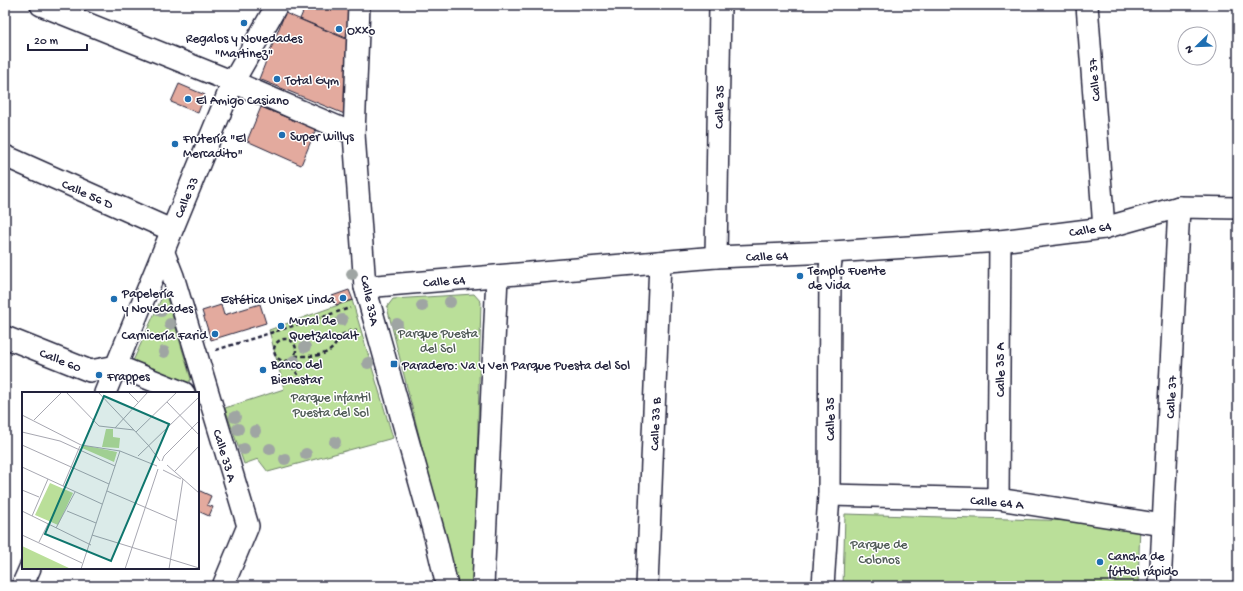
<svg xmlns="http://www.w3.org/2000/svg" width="1243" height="591" font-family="'Gochi Hand',sans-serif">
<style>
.green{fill:#badf99;stroke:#6e806a}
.building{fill:#e3aa9e;stroke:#22223b}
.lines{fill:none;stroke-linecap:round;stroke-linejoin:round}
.minor-casing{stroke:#22223b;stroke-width:24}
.path{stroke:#22223b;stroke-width:2.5;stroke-dasharray:4 3;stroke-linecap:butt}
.minor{stroke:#fff;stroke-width:21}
.tree{fill:#9fa5a3}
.poi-dot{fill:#1f6fb2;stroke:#fff;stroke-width:1.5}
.labels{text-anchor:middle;stroke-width:3;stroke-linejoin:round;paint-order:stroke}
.poi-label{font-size:13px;fill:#22223b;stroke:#fff;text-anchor:start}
.street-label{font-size:13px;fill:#22223b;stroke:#fff}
.park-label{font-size:13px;fill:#505b57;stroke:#fff}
.inset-road{fill:none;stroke:#a7a7b1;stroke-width:1}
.view{fill:#0f766e;fill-opacity:0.15;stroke:#0f766e;stroke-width:2}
.inset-edge{fill:none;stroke:#22223b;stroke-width:2}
</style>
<rect width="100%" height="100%" fill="#fff"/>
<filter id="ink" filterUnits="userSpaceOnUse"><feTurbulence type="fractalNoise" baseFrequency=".025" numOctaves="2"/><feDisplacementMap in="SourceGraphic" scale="8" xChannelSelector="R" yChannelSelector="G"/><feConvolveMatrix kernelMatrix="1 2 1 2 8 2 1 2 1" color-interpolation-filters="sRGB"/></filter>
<g filter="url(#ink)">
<!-- green -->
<g class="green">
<polygon points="474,294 481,302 474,586 447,586 445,540 387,307 393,299"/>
<polygon points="163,295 166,295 191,379 186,386 133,361"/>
<polygon points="352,300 393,438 268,472 258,459 244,464 225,408 284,389 269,330"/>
<polygon points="845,514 1140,523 1138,586 843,586"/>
</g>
<!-- building -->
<g class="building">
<polygon points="306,5 352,5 351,40 300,19"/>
<polygon points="285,13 351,41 347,115 259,79"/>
<polygon points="179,84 205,95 198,113 171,102"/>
<polygon points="261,107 316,129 301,165 247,141"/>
<polygon points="349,290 353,300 336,305 332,296"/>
<polygon points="260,304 266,323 211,340 202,311 221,305 224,315"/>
<polygon points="198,490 211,496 207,505 213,507 209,516 198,511"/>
</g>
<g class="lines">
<defs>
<g id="minor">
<polyline points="41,5 243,86 354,134"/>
<polyline points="359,5 354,134 365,287 436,540 447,586"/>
<polyline points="1087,5 1104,228"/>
<polyline points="5,156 171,230"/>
<polyline points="164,253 173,276 248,526 223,586"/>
<polyline points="716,257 720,5"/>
<polyline points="365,287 716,257 832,252 1000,241 1104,228 1179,207 1238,208"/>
<polyline points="5,337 90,371 117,366 184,393"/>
<polyline points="105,393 233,82 277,5"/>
<polyline points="829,495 998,499 1163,525"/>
<polyline points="998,499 1000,241"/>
<polyline points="22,586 30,568"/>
<polyline points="483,586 497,276"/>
<polyline points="647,586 660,262"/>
<polyline points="823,586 829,495 830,269 832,252"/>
<polyline points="1160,586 1179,207"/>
</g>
</defs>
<!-- minor casing -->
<use href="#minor" class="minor-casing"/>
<!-- path -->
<g class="path">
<circle cx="285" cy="350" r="11"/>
<polyline points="216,350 350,308"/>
<path d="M295,356c19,0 38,2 44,-20l14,-6h4"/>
<polyline points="287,361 300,377"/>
</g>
<!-- minor -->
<use href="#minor" class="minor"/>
</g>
<!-- trees -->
<g class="tree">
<circle cx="352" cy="274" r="6"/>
<circle cx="450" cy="302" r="6"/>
<circle cx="422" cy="306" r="6"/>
<circle cx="161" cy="311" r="6"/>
<circle cx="342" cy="320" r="6"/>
<circle cx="170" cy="324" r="6"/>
<circle cx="397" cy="324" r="6"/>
<circle cx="305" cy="347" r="6"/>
<circle cx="164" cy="352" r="6"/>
<circle cx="294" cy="361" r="6"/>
<circle cx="368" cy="363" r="6"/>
<circle cx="235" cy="417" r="6"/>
<circle cx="238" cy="429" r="6"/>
<circle cx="255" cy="431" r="6"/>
<circle cx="335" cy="442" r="6"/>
<circle cx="244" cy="449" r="6"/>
<circle cx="270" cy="449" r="6"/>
<circle cx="306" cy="454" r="6"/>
<circle cx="285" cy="459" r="6"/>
</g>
</g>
<!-- markers -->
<g class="poi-dot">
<circle cx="244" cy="23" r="4"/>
<circle cx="339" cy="29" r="4"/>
<circle cx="277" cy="79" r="4"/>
<circle cx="188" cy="99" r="4"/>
<circle cx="282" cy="135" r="4"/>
<circle cx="175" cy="144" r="4"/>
<circle cx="800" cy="276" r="4"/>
<circle cx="343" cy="298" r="4"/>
<circle cx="114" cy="299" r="4"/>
<circle cx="281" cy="326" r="4"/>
<circle cx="215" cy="334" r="4"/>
<rect x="390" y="360" width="8" height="8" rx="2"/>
<circle cx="263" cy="370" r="4"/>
<circle cx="99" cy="375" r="4"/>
<circle cx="1100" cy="562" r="4"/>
</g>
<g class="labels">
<!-- poi labels -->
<g class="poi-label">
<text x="347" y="34">Oxxo</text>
<text x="244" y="42" text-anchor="middle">Regalos y Novedades<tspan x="244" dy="15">"Martinez"</tspan></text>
<text x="285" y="84">Total Gym</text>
<text x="196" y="104">El Amigo Casiano</text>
<text x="290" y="140">Super Willys</text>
<text x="183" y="142">Frutería "El<tspan x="183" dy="15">Mercadito"</tspan></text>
<text x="808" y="274">Templo Fuente<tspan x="808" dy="15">de Vida</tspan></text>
<text x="122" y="297">Papelería<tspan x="122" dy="15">y Novedades</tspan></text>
<text x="335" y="303" text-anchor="end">Estética Unisex Linda</text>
<text x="289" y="324">Mural de<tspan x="289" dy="15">Quetzalcoalt</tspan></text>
<text x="207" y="339" text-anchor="end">Carnicería Farid</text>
<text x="271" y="368">Banco del<tspan x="271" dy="15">Bienestar</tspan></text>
<text x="402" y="369">Paradero: Va y Ven Parque Puesta del Sol</text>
<text x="107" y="380">Frappes</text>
<text x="1108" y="560">Cancha de<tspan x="1108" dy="15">fútbol rápido</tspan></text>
</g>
<!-- street labels -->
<g class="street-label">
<text transform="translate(1093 80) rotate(-95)" y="5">Calle 37</text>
<text transform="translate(718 107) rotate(-89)" y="5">Calle 35</text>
<text transform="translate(88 193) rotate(24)" y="5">Calle 56 D</text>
<text transform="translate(185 197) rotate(-67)" y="5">Calle 33</text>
<text transform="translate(1090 228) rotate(-9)" y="5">Calle 64</text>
<text transform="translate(767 255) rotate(-2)" y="5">Calle 64</text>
<text transform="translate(444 280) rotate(-4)" y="5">Calle 64</text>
<text transform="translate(371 300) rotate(78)" y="5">Calle 33A</text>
<text transform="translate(61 359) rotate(22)" y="5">Calle 60</text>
<text transform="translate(999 370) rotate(-90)" y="5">Calle 35 A</text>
<text transform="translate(1170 397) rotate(-87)" y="5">Calle 37</text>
<text transform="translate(829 419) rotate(-90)" y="5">Calle 35</text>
<text transform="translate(654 424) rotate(-88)" y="5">Calle 33 B</text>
<text transform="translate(226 455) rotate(73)" y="5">Calle 33 A</text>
<text transform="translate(997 501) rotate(5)" y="5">Calle 64 A</text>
</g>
<!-- park labels -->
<g class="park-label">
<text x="438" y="337">Parque Puesta<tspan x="438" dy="15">del Sol</tspan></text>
<text x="331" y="401">Parque infantil<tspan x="331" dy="15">Puesta del Sol</tspan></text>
<text x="879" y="548">Parque de<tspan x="879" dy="15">Colonos</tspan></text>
</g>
</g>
<!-- overview -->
<g transform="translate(22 392)">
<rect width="177" height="177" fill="#fff"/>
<path d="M84,37h7v8l7,1 -1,10 -17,-1zM61,53l34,7 -3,10 -32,-14zM28,91l23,10 -15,32 -23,-10zM0,154l49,23h-49z" fill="#badf99"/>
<path class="inset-road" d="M44,0l33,34 35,4M76,0l51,54 11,15M106,0l10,10M145,10l32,33M0,23l59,30 39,6 37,15M12,28l28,-28M93,36l33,-36M0,40l38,9 55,25M114,40l41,-40M0,53l87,39M116,64l61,-59M140,69l2,-5 35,-35M145,73l32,28M0,75l80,37M141,78l18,9M153,79l24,-25M41,94l17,-40M0,98l17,7M85,99l70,30M0,119l69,34M45,119l29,12M10,124l16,-37M34,136l19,-36M0,143l60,28M70,143l107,33M17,150l9,-18M59,177l39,-118M103,177l33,-100M147,177l14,-90"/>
<path class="view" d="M82,4l65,28 -58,137 -66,-27z"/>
<rect width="177" height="177" class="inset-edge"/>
</g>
<!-- margin -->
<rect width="1243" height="591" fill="none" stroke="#fff" stroke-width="20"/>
<rect x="10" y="10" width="1223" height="571" fill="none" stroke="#22223b" stroke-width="1.5" filter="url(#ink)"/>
<!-- north arrow -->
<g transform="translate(1197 46) rotate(247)"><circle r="19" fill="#ffffff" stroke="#a7a7b1"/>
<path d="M0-3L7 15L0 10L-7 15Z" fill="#1f6fb2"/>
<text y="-6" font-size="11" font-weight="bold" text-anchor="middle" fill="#22223b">N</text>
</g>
<!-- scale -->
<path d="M28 44v6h59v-6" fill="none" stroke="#22223b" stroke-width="2"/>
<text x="34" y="44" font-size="12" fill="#22223b" stroke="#ffffff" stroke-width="3" paint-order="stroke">20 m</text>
</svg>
